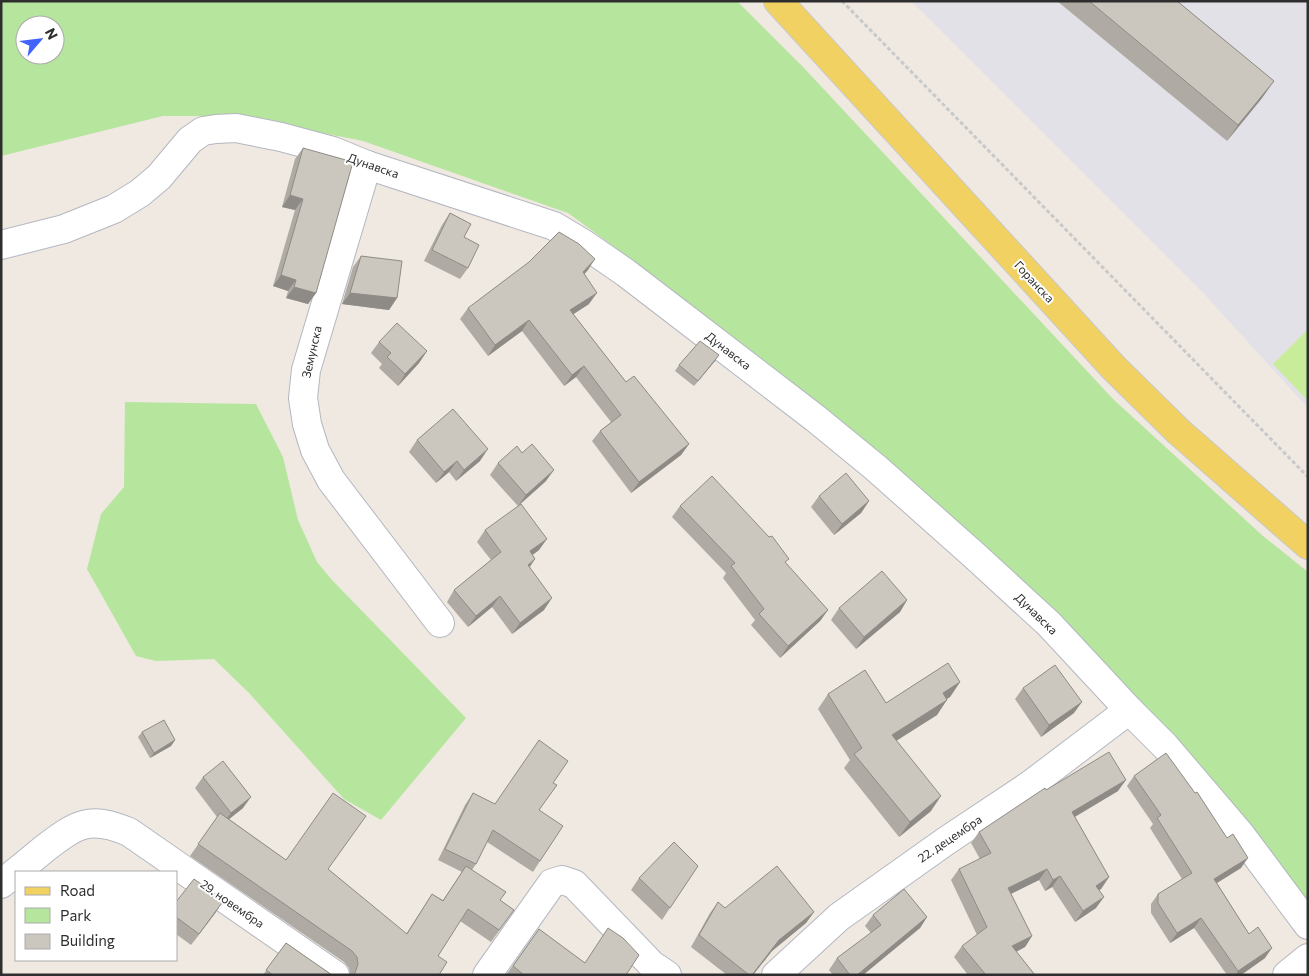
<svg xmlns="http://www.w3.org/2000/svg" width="1309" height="976" font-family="Commissioner,sans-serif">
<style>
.industrial{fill:#e3e1e8}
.green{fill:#b6e59e;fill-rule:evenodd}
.pitch{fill:#c9ec9a}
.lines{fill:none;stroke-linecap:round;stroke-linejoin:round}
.minor-casing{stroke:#b4b7c1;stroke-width:30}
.major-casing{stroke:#c9c9c9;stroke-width:30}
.path{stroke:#c9c9c9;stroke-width:3;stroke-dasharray:4 2.5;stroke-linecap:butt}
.minor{stroke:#fff;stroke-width:28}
.major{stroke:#f2d163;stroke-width:28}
.wall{fill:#afaba4}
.shaded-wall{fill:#8e8b86}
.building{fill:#cbc7bf;stroke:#8e8b86}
.labels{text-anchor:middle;stroke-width:4;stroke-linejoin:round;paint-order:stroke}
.street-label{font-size:12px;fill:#2e2e2e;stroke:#fff}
</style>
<rect width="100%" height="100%" fill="#efe9e1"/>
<!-- industrial -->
<polygon class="industrial" points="911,1 1308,1 1308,408 1206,296"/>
<!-- green -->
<g class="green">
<path d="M1,1h736l67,67 310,332 149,136 45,36v335l-261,-300 -148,-137 -242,-192 -89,-65 -205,-72 -126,-25h-74l-162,40zM25,25h30v30h-30z"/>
<polygon points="125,402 256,404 283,457 298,520 317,562 332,580 466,718 381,820 344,799 250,694 214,659 156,661 136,656 87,569 101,514 124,487"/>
</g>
<!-- pitch -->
<polygon class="pitch" points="1308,329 1308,401 1273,364"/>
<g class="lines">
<defs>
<g id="minor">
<polyline points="367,165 306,370 303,398 307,424 315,450 331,480 440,623"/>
<polyline points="1,245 64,229 114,209 140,193 159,177 190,140 203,131 216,129 236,128 281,137 333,151 367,165 554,226 584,244 626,273 815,418 876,468 975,556 1049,624 1129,710 1165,746 1241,835 1308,925"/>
<path d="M1,884c15,-12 29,-23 43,-35 33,-25 45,-34 85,-17l206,143"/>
<polyline points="487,975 552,883 562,880 574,884 652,965 667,975"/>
<polyline points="776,975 839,917 946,841 1030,785 1129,710"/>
<polyline points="1287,975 1308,958"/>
</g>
<polyline id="major" points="778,1 1114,368 1178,431 1308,545"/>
</defs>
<!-- minor casing -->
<use href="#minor" class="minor-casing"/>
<!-- major casing -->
<use href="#major" class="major-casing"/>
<!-- path -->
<polyline class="path" points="842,1 1308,477"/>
<!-- minor -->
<use href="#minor" class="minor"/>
<!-- major -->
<use href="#major" class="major"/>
</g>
<!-- wall -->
<g class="wall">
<polygon points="1057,1 1177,1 1274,81 1262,98 1227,141"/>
<polygon points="303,148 316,293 308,304 286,298 288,291 273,286 295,210 282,207 295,159"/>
<polygon points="450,213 464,237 468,268 460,279 424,261 442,225"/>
<polygon points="361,256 397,298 389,310 342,304 353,267"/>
<polygon points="588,270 584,274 589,304 573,314 626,382 689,444 681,455 631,493 592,441 600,431 611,422 576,377 564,386 522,331 488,356 460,319 468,308"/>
<polygon points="379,342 427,351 419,363 398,386 379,368 382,364 371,353"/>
<polygon points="715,361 694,386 675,371 679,365"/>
<polygon points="417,440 480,461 456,481 449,472 436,483 409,452"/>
<polygon points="498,463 546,481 518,506 490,475"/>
<polygon points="819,496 869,501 861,513 834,535 811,507"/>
<polygon points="680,506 786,564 828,610 820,621 780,658 751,625 755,620 723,578 726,573 672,517"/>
<polygon points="485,530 539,550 532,555 535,559 530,567 544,610 512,634 492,607 468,627 447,602 454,590 491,560 477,542"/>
<polygon points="907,600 900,612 856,649 831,620 839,608"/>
<polygon points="960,682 950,697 946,699 937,715 896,740 931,811 899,837 844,768 850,760 818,709 828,694 886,703"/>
<polygon points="1023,688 1074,713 1041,737 1015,699"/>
<polygon points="142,732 175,740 171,746 150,758 138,737"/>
<polygon points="1134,776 1241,868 1217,883 1249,934 1265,958 1241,975 1227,975 1194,928 1170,943 1151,913 1151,904 1158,894 1182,879 1150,828 1153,824 1127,786"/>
<polygon points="203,777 243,808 229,819 286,860 328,869 406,934 432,894 443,900 462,872 438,860 465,805 473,793 495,804 553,783 539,811 540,861 533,872 487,842 476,864 472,870 500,900 514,910 491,942 460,921 438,956 439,975 350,975 349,968 344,962 190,856 217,817 195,788"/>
<polygon points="1046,790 1118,791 1075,817 1109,877 1101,889 1099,890 1096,908 1075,922 1052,887 1045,891 1039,880 1011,894 1032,936 1025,947 1016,952 1035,975 968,975 954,957 962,946 977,935 951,880 959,869 980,859 971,843 979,832"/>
<polygon points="698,866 662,920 631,890 639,878"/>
<polygon points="176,902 216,912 191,945 176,934"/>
<polygon points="718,902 725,908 814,912 806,923 772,951 753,975 727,975 691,947 710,913"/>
<polygon points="873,915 927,917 920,928 863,975 833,975 829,970 837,958 871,933 865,926"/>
<polygon points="539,929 585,963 626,975 506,975"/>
<polygon points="286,943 332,975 263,975"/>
</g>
<!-- shaded-wall -->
<g class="shaded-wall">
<polygon points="1274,81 1262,98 1227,141 1238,125"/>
<polygon points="290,195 303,199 295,210 282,207"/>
<polygon points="595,259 588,270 576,283 583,272"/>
<polygon points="281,275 296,280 288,291 273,286"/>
<polygon points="294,287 316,293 308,304 286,298"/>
<polygon points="350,293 397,298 389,310 342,304"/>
<polygon points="597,293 589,304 563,321 570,310"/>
<polygon points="529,320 522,331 488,356 495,345"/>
<polygon points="427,351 419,363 398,386 405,374"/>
<polygon points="719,355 715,361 694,386 698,381"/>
<polygon points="584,366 576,377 564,386 572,375"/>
<polygon points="689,444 681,455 631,493 639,482"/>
<polygon points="488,449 480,461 456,481 464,470"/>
<polygon points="457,461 449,472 436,483 444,472"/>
<polygon points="554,470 546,481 518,506 526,495"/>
<polygon points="869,501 861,513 834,535 842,524"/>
<polygon points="547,539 539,550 522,563 530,551"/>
<polygon points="535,559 527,570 528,565"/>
<polygon points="500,596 492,607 468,627 476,616"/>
<polygon points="552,598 544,610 512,634 520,623"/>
<polygon points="907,600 900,612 856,649 864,637"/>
<polygon points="828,610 820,621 780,658 788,646"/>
<polygon points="960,682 950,697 933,708 943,693"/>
<polygon points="947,700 937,715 882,750 892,735"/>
<polygon points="1082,702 1074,713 1041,737 1049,725"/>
<polygon points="175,740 171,746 150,758 154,753"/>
<polygon points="1126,780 1118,791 1064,823 1072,812"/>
<polygon points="941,796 931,811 899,837 910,822"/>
<polygon points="251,797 243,808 223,824 231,813"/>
<polygon points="1248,858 1241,868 1207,889 1214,879"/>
<polygon points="1047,869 1039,880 1000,899 1008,888"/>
<polygon points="1060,876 1052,887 1045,891 1053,880"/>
<polygon points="1109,877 1101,889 1088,897 1096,886"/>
<polygon points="1104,897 1096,908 1075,922 1083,911"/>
<polygon points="224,900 216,912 191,945 199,934"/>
<polygon points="814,912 806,923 772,951 753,975 752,975 779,940"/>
<polygon points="927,917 920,928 863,975 857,975"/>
<polygon points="1201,918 1194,928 1170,943 1177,933"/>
<polygon points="1032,936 1025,947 1004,958 1012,946"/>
<polygon points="1272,948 1265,958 1241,975 1236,975 1238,971"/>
</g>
<!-- building -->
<g class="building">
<polygon points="1089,1 1177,1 1274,81 1238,125"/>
<polygon points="303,148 353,162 316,293 294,287 296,280 281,275 303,199 290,195"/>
<polygon points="450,213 471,224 464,237 479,245 468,268 432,250"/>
<polygon points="559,232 579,244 595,259 583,272 597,293 570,310 626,382 634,376 689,444 639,482 600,431 621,415 584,366 572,375 529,320 495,345 468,308 529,262"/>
<polygon points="361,256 402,261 397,298 350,293"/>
<polygon points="397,323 427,351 405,374 387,357 391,353 379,342"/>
<polygon points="700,341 719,355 698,381 679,365"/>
<polygon points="453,409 488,449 464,470 457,461 444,472 417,440"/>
<polygon points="532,444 554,470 526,495 498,463 517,446 522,453"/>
<polygon points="846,473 869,501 842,524 819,496"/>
<polygon points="712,476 769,537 772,536 789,559 785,562 828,610 788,646 759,614 764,609 731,566 735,563 680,506"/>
<polygon points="521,504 547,539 530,551 535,559 528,565 552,598 520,623 500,596 476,616 454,590 501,552 485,530"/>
<polygon points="882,571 907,600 864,637 839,608"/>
<polygon points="948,663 960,682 943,693 947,700 892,735 941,796 910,822 854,754 862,748 828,694 865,670 886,703"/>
<polygon points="1055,665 1082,702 1049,725 1023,688"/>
<polygon points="164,720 175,740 154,753 142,732"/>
<polygon points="539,740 568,761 553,783 557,785 539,810 563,826 540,861 493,830 476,864 445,849 473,793 495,804"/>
<polygon points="1109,752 1126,780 1072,812 1109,877 1096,886 1104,897 1083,911 1060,876 1053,880 1047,869 1008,888 1032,936 1012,946 1035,975 986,975 962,946 987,927 959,869 991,853 979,832 1045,788 1046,790"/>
<polygon points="1166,753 1195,793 1197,792 1227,838 1233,834 1248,858 1214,879 1249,934 1258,927 1272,948 1238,971 1201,918 1177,933 1158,903 1158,894 1192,873 1157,818 1161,815 1134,776"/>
<polygon points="223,761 251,797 231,813 203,777"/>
<polygon points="333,793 366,816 328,869 407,934 432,894 443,901 466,866 506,892 500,900 514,910 499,930 468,909 438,956 447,962 439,975 353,975 355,973 358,964 357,957 352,951 198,844 220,813 286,860"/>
<polygon points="674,842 698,866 670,908 639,878"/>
<polygon points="777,866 814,912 779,940 752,975 749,975 699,935 718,902 725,908"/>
<polygon points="194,879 224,900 199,934 176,917 176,902"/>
<polygon points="904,889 927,917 857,975 850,975 837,958 881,925 873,915"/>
<polygon points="608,928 623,938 639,955 626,975 598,975 597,974 596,975 524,975 513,966 539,929 585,963"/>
<polygon points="286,943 332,975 273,975 266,970"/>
</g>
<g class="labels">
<!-- street labels -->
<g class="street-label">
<text transform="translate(373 166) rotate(19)" y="4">Дунавска</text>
<text transform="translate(1034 282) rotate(47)" y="4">Горанска</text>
<text transform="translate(728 351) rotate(38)" y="4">Дунавска</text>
<text transform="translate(312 352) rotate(-77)" y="4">Земунска</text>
<text transform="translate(1036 614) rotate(44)" y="4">Дунавска</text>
<text transform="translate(950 839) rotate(-34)" y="4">22. децембра</text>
<text transform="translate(232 904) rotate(35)" y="4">29. новембра</text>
</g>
</g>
<!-- border -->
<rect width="1309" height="976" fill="none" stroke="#2e2e2e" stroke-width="5"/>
<!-- legend -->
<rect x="15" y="871" width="162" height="90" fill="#ffffff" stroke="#ababab"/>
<rect x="25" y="887" width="25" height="8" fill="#f2d163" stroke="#ababab"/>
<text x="60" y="896" font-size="15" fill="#2e2e2e">Road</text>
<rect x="25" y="908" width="25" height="15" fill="#b6e59e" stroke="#ababab"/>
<text x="60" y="921" font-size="15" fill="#2e2e2e">Park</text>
<rect x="25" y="934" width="25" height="15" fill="#cbc7bf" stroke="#ababab"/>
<text x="60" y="946" font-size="15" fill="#2e2e2e">Building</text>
<!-- north arrow -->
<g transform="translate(40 40) rotate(62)"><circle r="24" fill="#ffffff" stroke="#ababab"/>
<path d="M0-4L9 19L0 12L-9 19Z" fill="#4264fb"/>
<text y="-8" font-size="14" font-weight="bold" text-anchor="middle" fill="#2e2e2e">N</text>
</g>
</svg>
